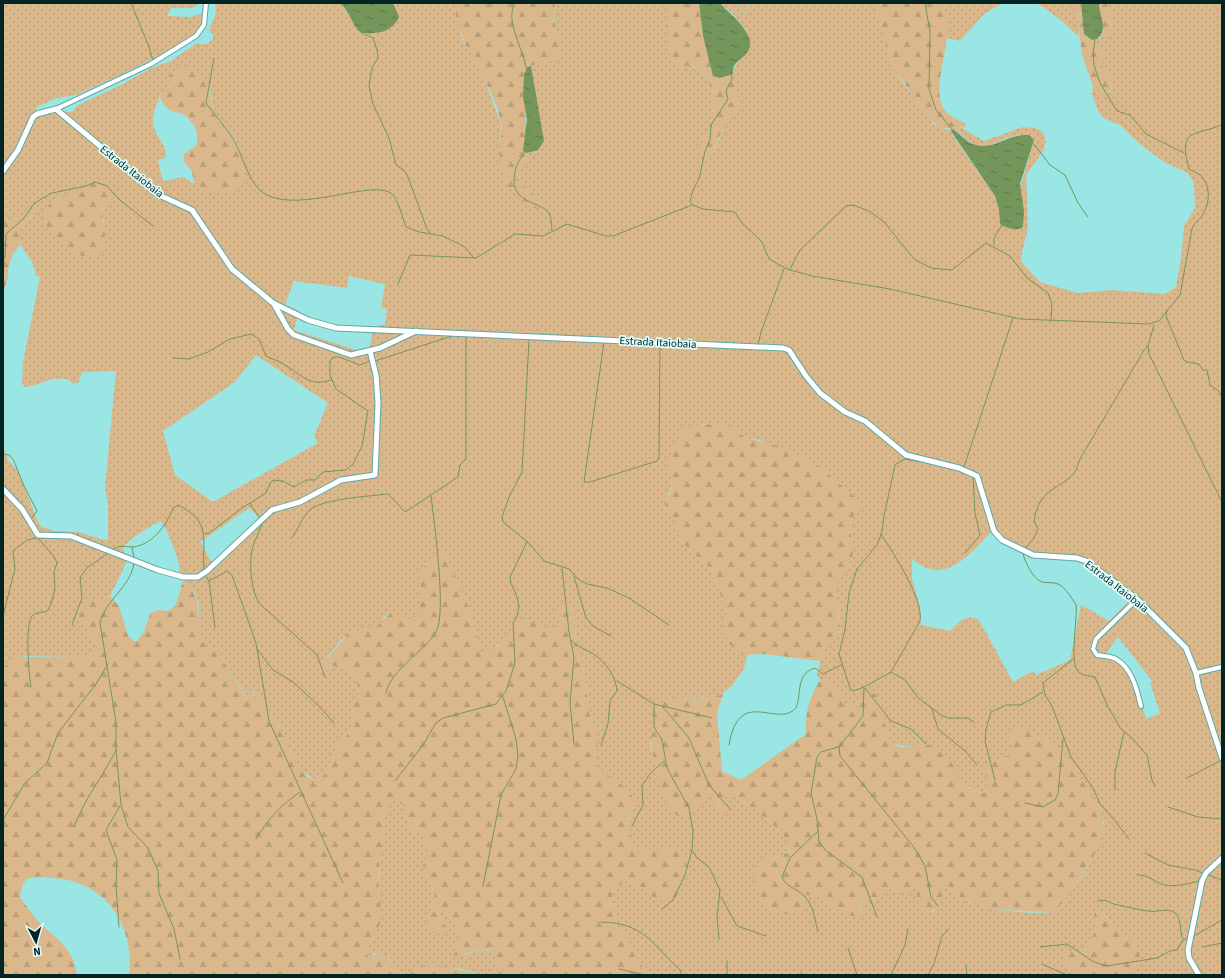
<svg xmlns="http://www.w3.org/2000/svg" width="1225" height="978" font-family="'Source Sans 3',sans-serif">
<style>
.grass{fill:url(#grass-dots);fill-rule:evenodd}
.forest{fill:url(#forest-firs)}
.wetland{fill:url(#wetland-marsh)}
.water{fill:url(#water-ripples)}
.lines{fill:none;stroke-linecap:round;stroke-linejoin:round}
.stream{stroke:#74965b;stroke-width:1}
.minor-casing{stroke:#5ca9a7;stroke-width:6}
.tertiary-casing{stroke:#5ca9a7;stroke-width:7}
.minor{stroke:#fff;stroke-width:4}
.tertiary{stroke:#fff;stroke-width:5}
.labels{text-anchor:middle;stroke-width:3.5;stroke-linejoin:round;paint-order:stroke}
.street-label{font-size:11px;fill:#022423;stroke:#e0fefc}
</style>
<defs>
<pattern id="grass-dots" width="8" height="8" patternUnits="userSpaceOnUse"><rect width="8" height="8" fill="#dbb88b"/><path d="M2 2h.1M6 6h.1" fill="none" stroke="#ba9e78" stroke-width="1.8" stroke-linecap="round"/></pattern>
<pattern id="forest-firs" width="22" height="20" patternUnits="userSpaceOnUse"><rect width="22" height="20" fill="#dbb88b"/><path d="M5 1l3.5 6h-7zM16 11l3.5 6h-7z" fill="#ba9e78"/></pattern>
<pattern id="wetland-marsh" width="20" height="14" patternUnits="userSpaceOnUse"><rect width="20" height="14" fill="#dbb88b"/><path d="M1 5h8M5 5V1M11 12h8M15 12V8" fill="none" stroke="#ba9e78"/></pattern>
<pattern id="water-ripples" width="26" height="14" patternUnits="userSpaceOnUse"><rect width="26" height="14" fill="#74965b"/><path d="M2 4q2-2 4 0t4 0M15 11q2-2 4 0t4 0" fill="none" stroke="#5d7a4b"/></pattern>
</defs>
<rect width="100%" height="100%" fill="#99e6e4"/>
<!-- grass -->
<g class="grass">
<path d="M3,3h198l-9,5h-21l-4,8 25,1 12,-5 3,7 -2,6 -29,22 -51,26 -49,22 -19,3 -22,10 4,5c16,-11 18,-1 33,-1l6,-7 45,-21 28,-16 20,-7 26,-18c7,3 11,1 16,-4v-4l-4,-5c4,-11 9,-14 6,-27h125l13,17 42,-15 -2,-2h62v8l7,28 21,36 18,49 -1,36 6,22 8,5 1,-5 1,7 26,10 -17,-12 -7,-11 12,-24 4,-1 7,-27 -4,-16 -6,-42 29,-8c0,-19 -8,-36 -5,-55h114l-2,31 1,13 6,16 10,4 6,-2c23,14 28,31 20,56 -1,4 0,9 -2,12 -3,5 -6,9 -8,14l15,1 15,-35 6,-4c-2,-20 -11,-40 9,-53l1,-26 -13,-16 -13,-11h16l4,9 5,1 5,-6 -2,-4h126l19,66 42,57 12,4 11,-4 26,15 39,-14 12,1 8,4 3,9 -3,10 -17,24 2,53 -6,24 -1,10 19,20 37,11 35,-3 53,4 11,-7 5,-29 3,-32 11,-18 -1,-25 -6,-10 -24,-11 -23,-17 -21,-20 -17,-7 -5,-7 -6,-17 1,-9 1,4h10l7,4 1,-10 -10,-18 -1,-18 -4,-4v-4l8,-3 7,-10 -4,-23h114v972h-94l6,-2 2,-30 -17,-12 -16,-18 -9,-1 2,18 -14,25 -19,-6 12,24 4,2h-426l-9,-5 -29,-52 -3,-24c18,-27 25,-3 40,0 8,2 17,1 25,1l10,-24 -20,-23c-8,2 -18,5 -26,1 -15,-6 -14,-30 -7,-42l-27,-32 -10,-8 -3,-6 4,-17v-7l-9,-25 -4,-37 -7,-21 -5,-44 -16,1 3,12 -1,5c-13,3 -22,-3 -33,-8l-15,11 -20,20 -7,3 -3,-1 -14,-50 -22,-49 -4,-1 -9,9 -7,2 -4,23 2,8 -2,9 -3,9 -7,8h-4l-7,-6 -15,1 -6,10c-13,3 -26,3 -36,12 -9,7 -9,17 -21,22l3,10 7,-4 15,2 11,17 1,8 -4,5 -4,33 -13,13 -10,25 -6,9 -7,2 -13,-9 -28,-55 -22,-25 -5,6 -23,-35 -5,-12 -13,-3c-14,-22 -3,-31 -9,-50 -3,-9 -10,-10 -14,-16 -5,-6 -3,-14 -5,-21 -2,-8 -12,-33 -17,-39 -9,4 -35,19 -38,28l5,10 -18,37 -11,4 -11,-2 -9,10 -1,8 19,28 -9,15 -12,-2 -56,-1 -17,11v-221l5,14 8,9 5,9 16,42 5,7 13,4 23,1 26,8 4,-1v-33l-3,-19 11,-116 -33,1 -3,5 -1,5 -6,2 -5,-5c-19,-3 -26,6 -43,8l-3,-3 1,-22 17,-85 -4,-1c-3,-28 -35,-33 -3,-60l-5,-8c-3,12 -15,11 -25,11zM170,81l40,8 5,28 20,22 6,16 4,24 -43,10 -19,-12 -19,4 -2,-3 -4,-18 7,-2c5,-11 -12,-23 -12,-35 -1,-9 4,-19 7,-27l9,-4 2,-7zM957,131c23,21 24,18 50,7 5,-1 10,-4 15,-3 4,1 8,3 12,5l-14,49 -20,35 -1,-15 -4,-13 -43,-62zM65,196l46,7 -9,6 2,16 -27,29 -23,-18 -9,-26 11,-11zM349,276l36,8 -4,24 6,1 -2,16h-7l-2,5h-4l-3,24 -75,-24 5,-19 -14,-7 9,-23 53,7zM256,355l72,48 -14,33 4,7 -105,59 -38,-27 -12,-44 72,-49zM707,424l25,4 13,10 15,2 101,62 -11,22 -2,44 -14,20 5,22 1,18 -17,20 -6,28 3,4c15,-2 20,12 25,23l8,2 11,-8 19,5v17l8,23c17,9 29,0 47,5 12,16 26,47 48,45l1,-6 -1,-8 8,-17 18,-7 2,-5 -5,-15 13,-6 17,10 8,1 57,83c0,23 -22,54 -36,73 -4,6 -10,10 -14,17l-21,1 -39,-3 -19,-8 -8,-1 -11,-5 -8,-11 -3,1 -10,25 -7,2 -10,-12 -2,-15 -4,3 -12,3 -8,-4 -15,10 -18,5 4,7 -16,5 -31,-20h-10l-4,12 -40,-48 19,-3 9,-7c-4,-19 -42,-45 -59,-54l-6,2 1,13 -2,2 -6,-1 -2,-7 -6,-9 -5,1 -8,7 -41,-38 -6,-20 11,-42 17,-4 38,-1 16,-12 12,-17 3,-14 -15,-8 -9,-18 3,-9v-9l-15,-42 -33,-30 -3,-20 -9,-9 -2,-9c11,-13 8,-25 5,-41l31,-35zM249,508l11,10 -45,50 -15,-26zM991,532l37,24 55,3 50,38 -24,24 -28,-16 -11,55 -34,15 -3,-4 -20,11 -34,-62c-13,-7 -20,2 -29,11l-29,-6 -1,-18 -8,-28v-20c34,28 56,-4 79,-27zM1118,637l35,45 -3,1 10,30 -13,6c-14,-27 -7,-55 -43,-63z"/>
<polygon points="944,3 1002,3 983,15 960,41 947,38"/>
<polygon points="1037,3 1073,3 1078,22 1079,37 1061,20"/>
<path d="M392,800l10,4 9,25 2,3 8,2c14,18 1,25 6,45 1,6 7,9 8,16l-8,28v4l11,6 6,-2 1,-4 -6,-14 2,-3 6,1 13,25 -4,10 8,9 17,-5 11,1 7,14 -1,8c-18,5 -33,-6 -46,-5 -16,0 -32,7 -48,7l-8,-6 -7,-12 -13,-4 -8,4c-2,-3 -3,-2 -2,-6 0,-4 5,-9 7,-13 6,-12 8,-23 7,-36 -2,-14 0,-96 12,-102z"/>
</g>
<!-- forest -->
<g class="forest">
<path d="M455,3h100l-1,16 8,36 -2,3 -33,9c-1,29 -2,57 0,86l3,-1 -12,24 -1,-3 -3,14 -2,1 -4,-1c-3,-8 -7,-18 -8,-27 -2,-12 3,-25 1,-37 -7,-42 -46,-77 -46,-120z"/>
<path d="M669,3h30l4,33 9,35 8,7 13,-4v9l8,15 -2,8 -10,10 -3,9 -4,5 -13,30 -7,-3 -3,-6c1,-8 5,-11 8,-17 3,-4 2,-8 3,-12 7,-26 4,-42 -19,-57l-12,3c-16,-8 -12,-50 -10,-65z"/>
<polygon points="736,3 748,3 749,12 740,12"/>
<path d="M874,3h70c2,10 4,20 3,31 0,21 -15,56 -3,75 4,7 14,10 21,14l1,2 -1,2c-10,-1 -17,3 -26,1l-17,-18 -18,-28 -11,-13z"/>
<polygon points="1073,3 1081,3 1084,34 1092,40 1097,39 1097,43 1103,49 1102,65 1112,80 1111,87 1113,93 1104,89 1104,94 1100,95 1094,89 1082,55 1078,22"/>
<polygon points="1099,3 1108,3 1112,26 1108,35 1100,37 1103,31"/>
<path d="M181,68h5l12,4 10,12 7,33 19,22 7,16 4,24c-14,20 -33,17 -51,5l-2,-13 -8,-9v-8l12,-8c4,-14 -2,-22 -11,-31 -12,-4 -22,-5 -25,-19l9,-4 2,-6 -2,-10z"/>
<path d="M102,179l5,4 6,15 -2,5 -9,6 4,37 -7,8c-5,1 -10,3 -16,2 -16,-3 -39,-25 -40,-42l5,-8 8,-7z"/>
<path d="M31,204h6v6l-14,16 -3,7v12l-7,9 -5,15v8l-5,16v-74c17,0 20,0 28,-15z"/>
<path d="M707,424l25,4 14,10 41,10 35,21 39,33 -11,22 3,31 -5,13 -14,20 5,22 1,18 -17,20 -3,13 -57,-7 -16,1 -15,-8 -10,-14 4,-13v-9l-15,-42 -33,-30 -3,-20 -9,-9 -2,-9c16,-18 3,-24 5,-41 2,-11 10,-22 16,-31z"/>
<path d="M441,553h4l22,50 14,50 3,1 14,-9 21,-25c14,-1 24,11 40,8l1,-5 -3,-12 4,-8h7l5,7 5,44 7,21 4,37 9,25v7l-4,17 3,6 26,19 7,7 5,9c-1,6 -5,11 -6,17 -1,5 0,11 2,16 7,26 30,11 48,13 16,13 4,37 -5,52 -3,1 -6,2 -9,2 -20,-1 -32,-39 -53,-8l3,24 29,52 9,5h-243l4,-6c27,-11 53,8 81,5l4,-4 -7,-19c-13,-5 -26,6 -40,4l8,-19 -13,-25 -6,-1 -2,3 6,14 -1,4 -2,2 -10,-1 -5,-5v-4l8,-28c-1,-9 -8,-12 -11,-19 -6,-15 13,-21 -3,-42l-8,-2 -2,-3 -9,-25 -10,-4c-10,5 -14,76 -13,90 0,11 4,22 1,33 -3,10 -10,18 -14,27l2,7 15,-4c9,6 11,18 21,22h-275c6,-50 -24,-94 -76,-97 -8,-1 -21,-3 -27,2 -5,5 -5,12 -6,17 6,8 11,16 17,23 18,19 36,26 40,55h-74v-308l17,-11 6,1h50l12,2 9,-15 -19,-28 1,-8 9,-10 11,2 11,-4 9,10 9,30 8,6 8,-10 6,-19 9,-3 10,1 7,-7 7,-23c26,18 7,41 23,66l13,3 5,12 22,35 5,-6 23,25 28,55 7,7 6,2 7,-2 6,-9 10,-25 13,-13 4,-33 4,-5 -1,-8 -11,-17 -15,-2 -12,5 -2,-1v-5l4,-5 7,-3 20,-25 29,-6c6,-7 11,-15 22,-11 5,2 5,6 11,6 14,-17 11,-30 8,-50 7,-8 16,-10 22,-18z"/>
<path d="M820,680h6l10,3 9,20 8,2 17,-12 8,2 5,7v17l8,23c3,2 7,5 11,5 12,1 27,-6 37,1 18,12 20,47 47,44 2,-10 -2,-19 0,-29l26,-9 2,-5 -5,-15 5,-7 8,1 17,10 8,1 12,5 42,67 3,21 -8,20 -28,44 -14,16 -60,-2 -19,-8 -12,-2 -7,-4 -8,-11 -3,2 -7,21 -10,5 -10,-12 -3,-14c-8,7 -14,6 -23,1l-15,10 -18,5 4,11 -2,3 -14,-2 -31,-20h-10l-4,12 -5,6c-32,5 -42,-17 -43,-44l8,-10c10,-2 21,-1 28,-10 -4,-19 -42,-45 -59,-54l-6,2 1,13 -2,3 -6,-2 -2,-7 -6,-9 -7,3 -18,20 -8,-2c-6,-7 -12,-15 -15,-23 -6,-18 -22,-80 0,-90 20,-9 43,1 62,-10l-7,19 5,59 19,9 65,-46c-1,-22 3,-35 14,-54z"/>
<path d="M1098,909l21,22 17,12 6,19 -8,11 -6,2c-15,0 -33,3 -48,0 -11,-2 -22,-15 -17,-26l19,6 14,-25 -2,-18z"/>
</g>
<!-- wetland -->
<path class="wetland" d="M516,172c6,17 26,23 27,33l-3,5 -14,-5 -9,-8 -2,-19z"/>
<!-- water -->
<g class="water">
<path d="M340,3h53l6,14c-8,16 -21,17 -38,16 -9,-8 -11,-21 -21,-30z"/>
<path d="M699,3h21c10,12 45,36 23,54 -6,5 -11,8 -10,17l-13,4 -7,-2 -10,-40z"/>
<path d="M1081,3h18c0,13 10,26 -2,36l-5,1 -8,-6z"/>
<polygon points="531,66 544,141 538,150 527,153 523,151 527,119 523,97 524,75 527,67"/>
<path d="M952,129c8,4 13,12 21,15 21,8 32,-10 56,-9l5,5 -14,44 4,27 -1,16c-6,5 -17,1 -23,-3l-1,-15 -4,-13 -44,-65z"/>
</g>
<g class="lines">
<!-- stream -->
<g class="stream">
<polyline points="131,3 149,47 153,61"/>
<path d="M515,3c-11,17 9,47 11,65"/>
<polyline points="925,3 930,32 929,89 936,110 952,129"/>
<polyline points="364,34 373,38 377,50 378,58 372,68 369,86 373,104 389,138 396,165 404,170 408,177 427,229 430,233"/>
<polyline points="1095,39 1093,54 1094,65 1100,83 1117,111 1130,115 1146,134 1184,153"/>
<path d="M214,58l-8,45c9,12 18,23 26,34 11,17 16,47 33,57 35,20 109,-16 127,0 6,5 11,25 14,33l13,5 24,4 22,11 8,10"/>
<path d="M731,73l1,6 -6,12 2,8 -17,26 -1,15 -5,11 -6,28 -6,11 -3,11 3,4 10,4 32,3 7,11 20,19 7,17 18,10 25,7 78,13 130,30 128,5 11,-3 21,-26 12,-66c2,-7 8,-9 11,-15 7,-10 8,-30 -3,-39 -3,-2 -7,-4 -11,-6 -11,-40 4,-33 33,-44"/>
<polyline points="1034,144 1050,165 1065,175 1078,203 1088,217"/>
<path d="M526,151c-11,12 -19,35 -3,47 8,6 19,7 25,14 4,5 3,12 4,18"/>
<polyline points="994,245 994,238 1002,225"/>
<polyline points="3,261 5,257 6,234 24,218 34,204 41,199 52,193 86,186 95,182 107,186 120,200 153,226"/>
<polyline points="790,269 800,250 846,206 853,205 869,211 884,222 914,259 931,268 952,270 986,243 1010,256 1027,278 1048,293 1052,304 1051,321"/>
<polyline points="398,284 410,255 476,258 515,234 543,236 567,224 606,236 613,236 692,205"/>
<polyline points="1167,311 1166,316 1184,360 1187,362 1199,364 1203,370 1207,370 1210,385 1219,391 1222,398"/>
<polyline points="1154,325 1148,346 1149,354 1222,502"/>
<polyline points="521,339 552,340"/>
<polyline points="529,340 522,472 509,497 502,517 503,522 529,543 544,561 569,569 578,579 587,584 607,588 629,598 669,625"/>
<polyline points="604,342 584,482 590,482 657,461 659,458 660,344"/>
<polyline points="758,345 761,332 784,269"/>
<path d="M173,358l16,1 19,-7 22,-13 21,-5 8,5 7,17c5,3 12,4 17,8 17,9 26,24 48,16"/>
<polyline points="375,361 452,336"/>
<polyline points="3,454 9,455 13,459 24,486 37,511 31,519"/>
<polyline points="964,467 1013,318"/>
<polyline points="250,503 260,519"/>
<path d="M262,524c-3,9 -8,17 -10,26 -3,14 -1,43 8,54l57,51 8,22"/>
<polyline points="205,533 208,534 242,508 266,493 270,483 273,480 283,481 294,487 306,480 315,480 323,472 346,470 353,464 362,446 368,411 336,389 330,375 330,361 333,357 339,357 360,365 370,361"/>
<path d="M881,534c12,19 43,65 39,87l-29,51 -27,15 -11,4 -3,-3 -11,-34 6,-24 4,-37 8,-24 20,-24 5,-13 2,-16 11,-51 9,-6 29,5"/>
<path d="M292,538c6,-9 10,-21 18,-28 11,-11 61,-14 78,-16l17,18 53,-35 2,-12 6,-6v-123"/>
<polyline points="132,547 134,558"/>
<path d="M1025,549l9,-11 4,-9c-5,-8 -4,-11 -1,-20 8,-21 24,-21 37,-36 3,-3 4,-10 6,-14l63,-107 5,-6"/>
<path d="M112,550c10,-6 10,-3 21,-3 19,-2 34,-22 40,-39l5,-3c34,17 24,33 26,65"/>
<polyline points="965,553 980,535 975,513 973,477"/>
<path d="M1023,554c2,8 10,25 19,28 5,1 11,0 16,2 7,3 14,14 18,21 2,13 -8,61 4,68 4,3 11,3 15,4l12,28 14,24 11,9 15,17 5,25 3,6"/>
<path d="M134,563c-3,24 -29,37 -34,60l16,99v27l5,56 7,22 20,21 10,23 1,22 15,36 6,30"/>
<polyline points="562,568 569,632 574,657 570,703 574,744"/>
<polyline points="205,575 209,581 215,628"/>
<polyline points="574,576 586,618 593,626 611,636"/>
<polyline points="209,581 227,571 232,575 256,643 269,721 343,883"/>
<polyline points="3,616 15,569 13,551 27,540 36,538"/>
<polyline points="72,625 82,598 80,577 87,568 108,553"/>
<path d="M571,640c8,8 12,8 21,13 13,8 24,23 25,38l-7,10 -2,23 -7,21"/>
<polyline points="257,649 273,670 293,682 320,707 334,723"/>
<polyline points="1073,659 1043,683 1045,695 1052,706 1071,757 1093,788 1100,804 1112,817 1129,839"/>
<polyline points="891,672 905,680 918,698 941,715 948,718 968,718 974,722"/>
<polyline points="617,681 654,704 712,718"/>
<path d="M31,687c-2,-12 -7,-64 2,-72 3,-3 10,-2 14,-4l4,-7 4,-15 -1,-17 3,-9 -4,-8 -17,-19"/>
<polyline points="864,688 863,716 839,747 840,756 913,846 925,866 931,897 938,906"/>
<polyline points="865,688 891,721 911,729 926,744"/>
<path d="M386,693c5,-24 37,-40 50,-61 11,-18 -2,-111 -5,-136"/>
<polyline points="654,704 654,727 662,740 667,768 689,808 693,831 692,850 685,875 673,900 662,909"/>
<polyline points="663,707 689,738 709,785 730,809"/>
<polyline points="932,709 938,729 965,751 977,765"/>
<path d="M729,745c10,-60 48,-16 67,-37 6,-14 -1,-34 19,-40l8,6 18,-9"/>
<polyline points="838,747 821,752 817,757 811,793 817,819 819,841 825,850 862,877 877,917"/>
<polyline points="1187,778 1222,760"/>
<polyline points="995,780 985,741 986,729 991,712 1006,705 1021,705 1043,692"/>
<polyline points="395,781 423,745 436,723 443,718 496,704 506,691 515,663 513,623 517,616 519,606 516,594 511,584 510,577 527,542"/>
<polyline points="1115,790 1115,772 1124,732"/>
<polyline points="1025,803 1043,807 1055,800 1058,794 1063,739"/>
<polyline points="1168,807 1198,817 1222,819"/>
<polyline points="3,820 25,783 47,763 58,733 96,684 108,664"/>
<polyline points="632,826 643,805 642,785 650,774 664,761"/>
<path d="M74,827c10,-28 29,-50 42,-77"/>
<path d="M818,831l-28,27 -8,19c3,10 17,12 23,20 9,9 10,24 13,35"/>
<path d="M256,839c12,-20 25,-34 44,-47"/>
<polyline points="693,851 697,858 709,867 720,890 717,916 719,939"/>
<polyline points="1145,853 1168,865 1195,870 1203,873"/>
<path d="M1137,875c11,-1 17,7 27,10 11,2 25,-1 35,-4"/>
<polyline points="1208,875 1222,880"/>
<polyline points="483,886 501,795 516,769 518,755 516,739 503,697"/>
<polyline points="721,897 737,926 766,936"/>
<path d="M1098,901c9,-3 12,3 20,4 10,2 21,5 30,6 9,2 20,-4 27,2 7,5 4,19 8,26"/>
<path d="M601,922c44,1 49,21 79,48l2,5"/>
<polyline points="119,927 116,886 117,860 106,830 120,806"/>
<polyline points="1194,936 1222,920"/>
<polyline points="1040,947 1067,944 1094,962 1107,966 1157,958 1170,951 1177,950 1183,940 1189,938"/>
<polyline points="1203,947 1222,943"/>
<polyline points="848,948 857,975"/>
<polyline points="727,961 727,975"/>
<polyline points="1042,964 1067,975"/>
<polyline points="966,965 967,975"/>
<polyline points="619,969 645,975"/>
<polyline points="801,972 803,975"/>
<polyline points="891,975 905,945 908,929"/>
<polyline points="928,975 934,964 942,936 949,929"/>
</g>
<defs>
<g id="minor">
<polyline points="56,109 151,64 196,36 204,25 206,3"/>
<path d="M1137,599l-41,40 -3,10 4,6c6,1 14,1 19,4 16,9 21,31 25,47"/>
<polyline points="1196,673 1222,667"/>
</g>
<g id="tertiary">
<polyline points="3,171 18,150 33,117 37,114 56,109 157,194 192,210 232,269 273,303 308,320 336,328 783,348 789,350 806,376 820,393 845,412 865,421 906,455 959,468 977,476 994,531 1002,540 1033,555 1077,558 1086,561 1137,599 1186,648 1196,673 1199,688 1222,758"/>
<polyline points="274,304 288,329 294,335 351,355 380,348 416,331"/>
<polyline points="3,489 22,509 38,535 71,536 158,570 183,577 198,577 207,571 272,510 300,502 341,480 375,475 378,403 376,375 370,351"/>
<polyline points="1199,975 1189,958 1188,950 1202,881 1206,873 1222,858"/>
</g>
</defs>
<!-- minor casing -->
<use href="#minor" class="minor-casing"/>
<!-- tertiary casing -->
<use href="#tertiary" class="tertiary-casing"/>
<!-- minor -->
<use href="#minor" class="minor"/>
<!-- tertiary -->
<use href="#tertiary" class="tertiary"/>
</g>
<g class="labels">
<!-- street labels -->
<g class="street-label">
<text transform="translate(132 171) rotate(38)" y="4">Estrada Itaiobaia</text>
<text transform="translate(658 342) rotate(3)" y="4">Estrada Itaiobaia</text>
<text transform="translate(1117 586) rotate(38)" y="4">Estrada Itaiobaia</text>
</g>
</g>
<!-- border -->
<rect width="1225" height="978" fill="none" stroke="#022423" stroke-width="8"/>
<!-- north arrow -->
<g transform="translate(36 942) rotate(174)" stroke="#e0fefc" stroke-width="3" paint-order="stroke">
<path d="M0-3L7 15L0 10L-7 15Z" fill="#022423"/>
<text y="-6" font-size="11" font-weight="bold" text-anchor="middle" fill="#022423">N</text>
</g>
</svg>
